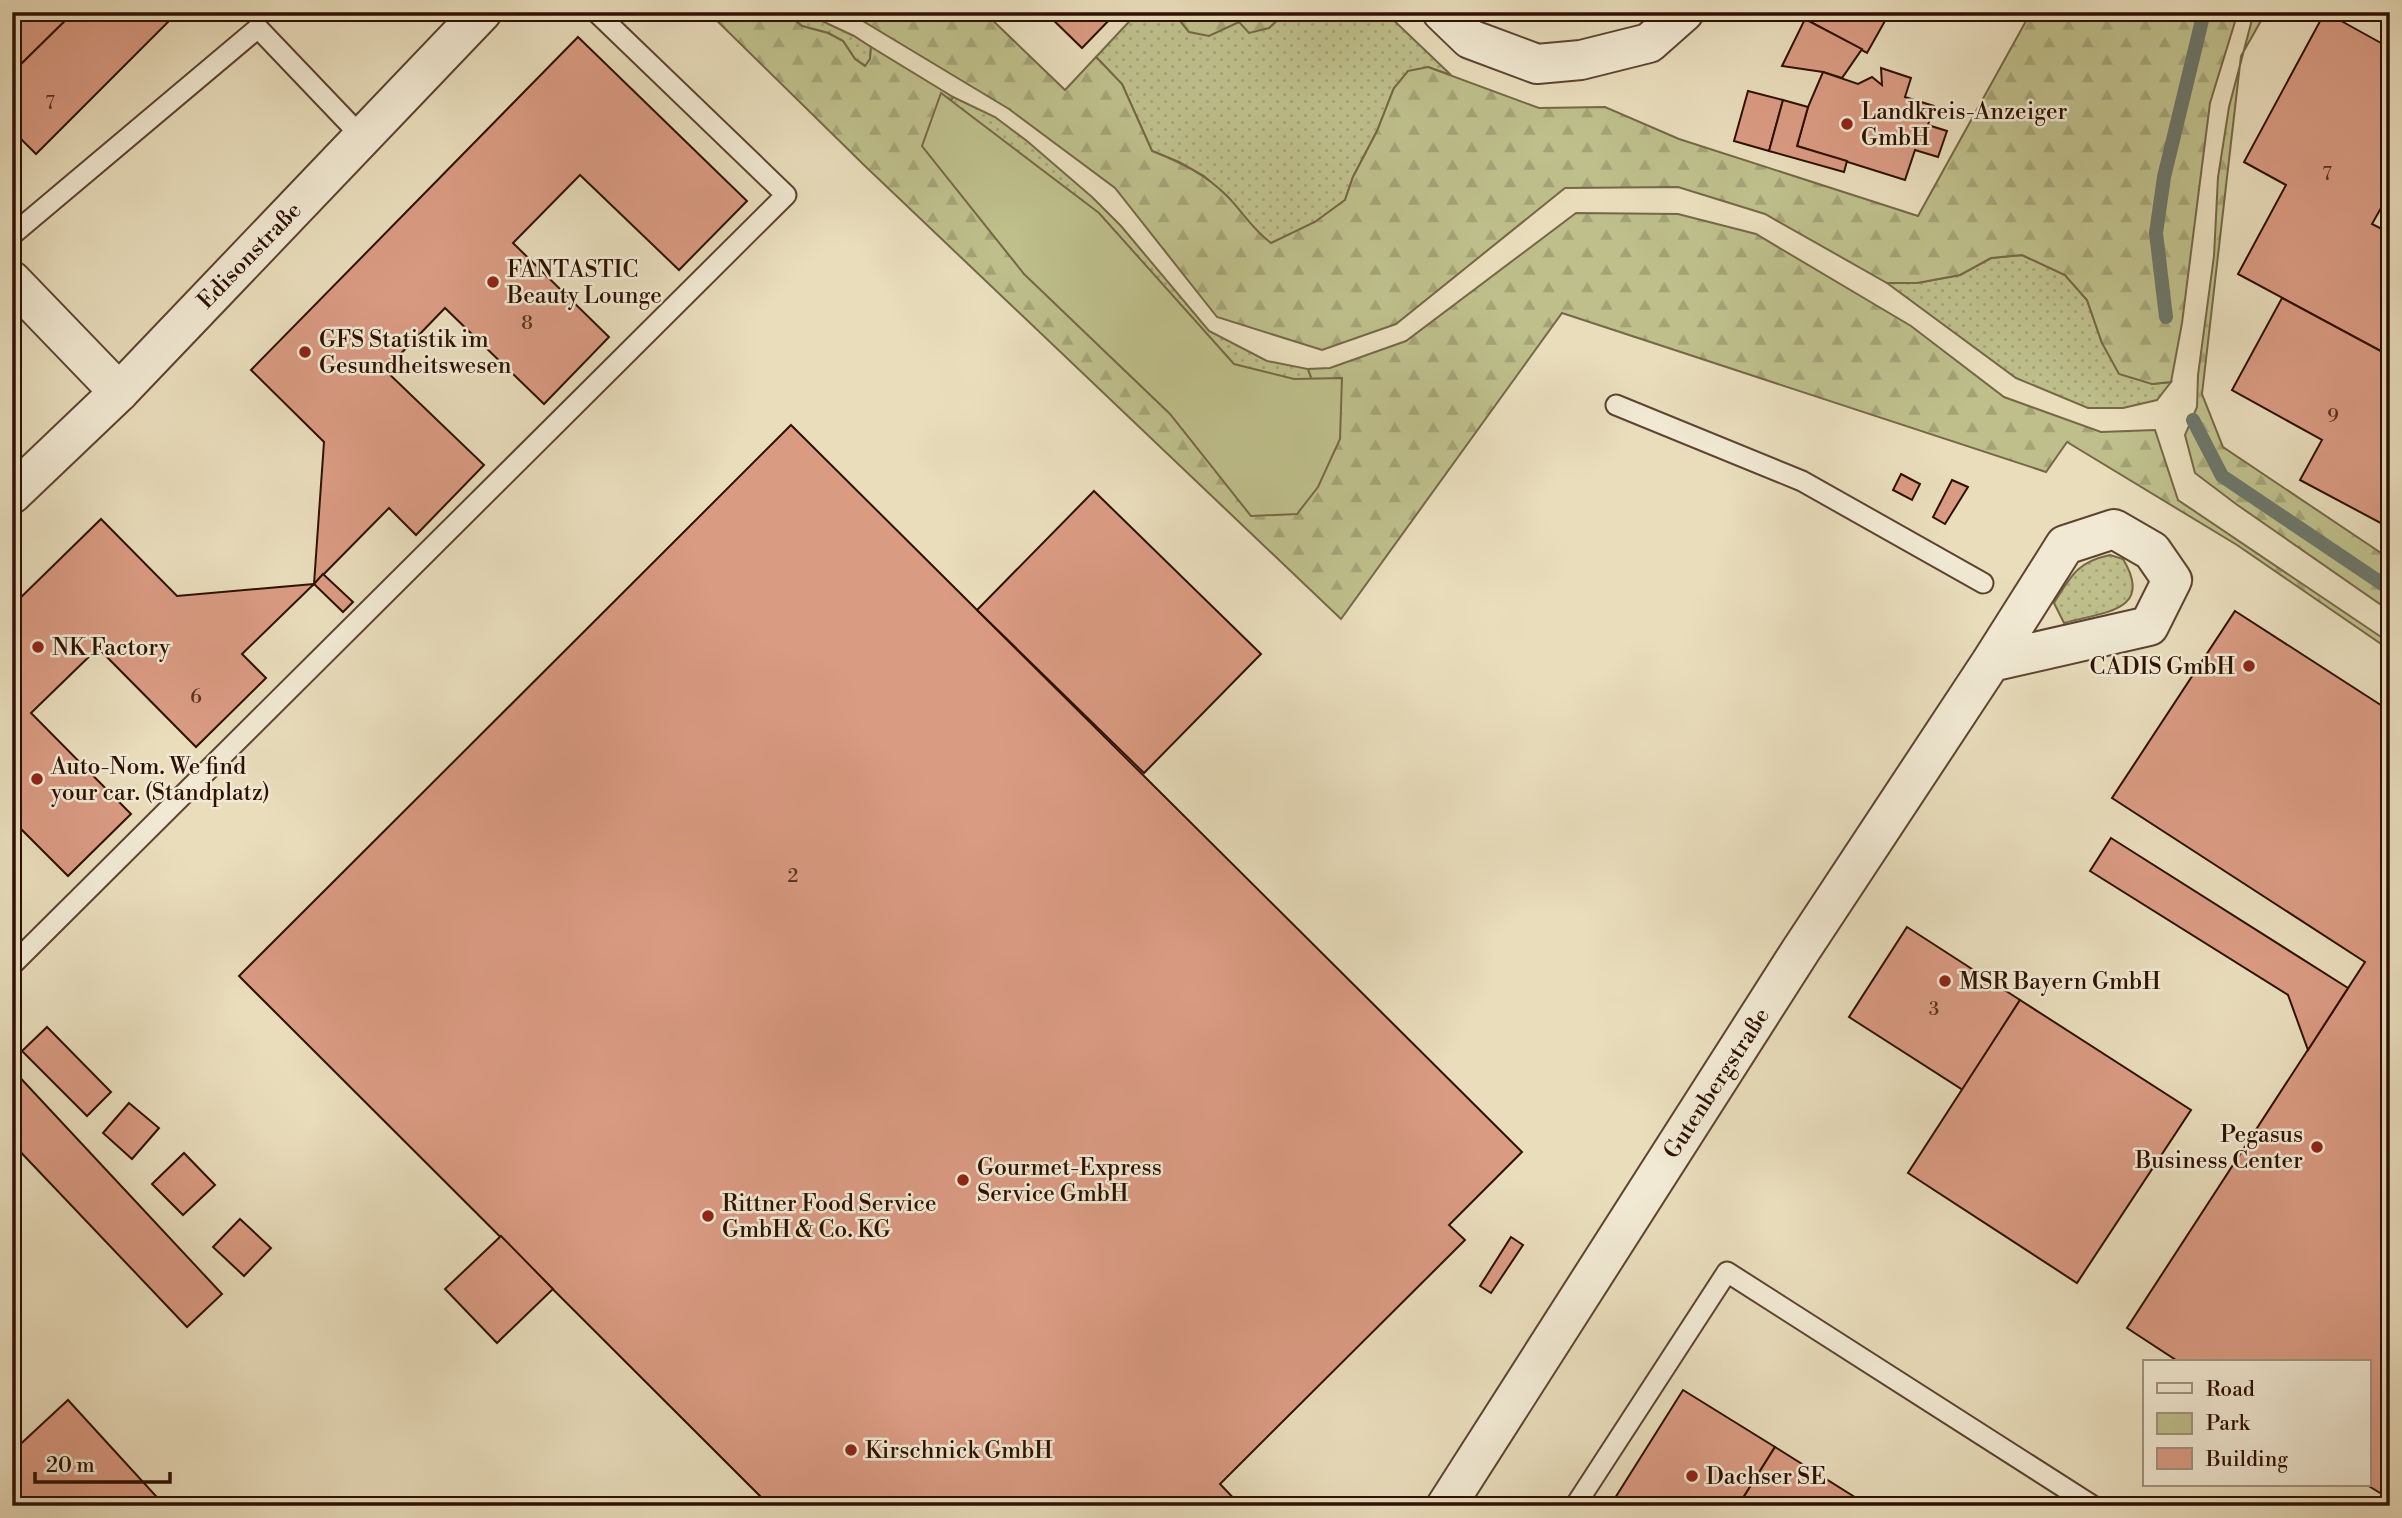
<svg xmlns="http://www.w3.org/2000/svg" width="2402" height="1518" font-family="'Libre Bodoni',serif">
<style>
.grass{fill:url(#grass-dots);stroke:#766846;stroke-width:2}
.forest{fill:url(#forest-firs);stroke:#766846;stroke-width:2}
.park{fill:#bebf8b;stroke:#766846;stroke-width:2}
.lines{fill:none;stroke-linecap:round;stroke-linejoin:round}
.stream{stroke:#6d776a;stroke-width:14}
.building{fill:#da9b83;stroke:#2e1002;stroke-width:2}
.service-casing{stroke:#5d4330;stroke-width:23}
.minor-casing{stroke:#5d4330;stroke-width:42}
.service{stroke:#f1e9d3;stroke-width:19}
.minor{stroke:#f1e9d3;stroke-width:38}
.poi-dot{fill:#8f2418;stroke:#f1e9d3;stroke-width:2.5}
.labels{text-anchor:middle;stroke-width:5;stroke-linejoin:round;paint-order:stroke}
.number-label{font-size:19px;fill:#593322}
.poi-label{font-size:23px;fill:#2e1002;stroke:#f1e9d3;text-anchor:start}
.street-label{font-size:23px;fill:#2e1002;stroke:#f1e9d3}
</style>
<defs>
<pattern id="grass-dots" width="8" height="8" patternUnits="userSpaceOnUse" patternTransform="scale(1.75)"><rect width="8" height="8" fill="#bebf8b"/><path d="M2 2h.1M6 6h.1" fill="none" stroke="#a4a376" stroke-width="1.8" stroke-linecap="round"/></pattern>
<pattern id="forest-firs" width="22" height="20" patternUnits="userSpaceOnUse" patternTransform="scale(1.75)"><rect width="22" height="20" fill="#bebf8b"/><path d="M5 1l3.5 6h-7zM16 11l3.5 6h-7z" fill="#a4a376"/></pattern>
</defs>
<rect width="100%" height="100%" fill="#e9ddbc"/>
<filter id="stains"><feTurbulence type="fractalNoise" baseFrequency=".00286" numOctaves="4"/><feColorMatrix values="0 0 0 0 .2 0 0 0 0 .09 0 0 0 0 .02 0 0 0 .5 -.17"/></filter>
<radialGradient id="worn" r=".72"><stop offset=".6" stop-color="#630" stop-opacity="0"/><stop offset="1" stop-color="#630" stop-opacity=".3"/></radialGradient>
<!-- grass -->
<g class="grass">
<polygon points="785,12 803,12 854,36 871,47 870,59 866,66 855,59 843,41 828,33 802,26"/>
<polygon points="1138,12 1173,12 1189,32 1239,22 1246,27 1269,28 1286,12 1385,12 1451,75 1428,67 1394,88 1377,131 1353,177 1345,200 1315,222 1271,244 1252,228 1228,197 1204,176 1179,162 1152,151 1122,84 1096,57"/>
<polygon points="953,97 995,117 1027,141 1092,197 1121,226 1209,331 1267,361 1308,369 1319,400 1327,456 938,119"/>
<polygon points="2022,255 2065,275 2087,300 2102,343 2152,384 2171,382 2157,400 2123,408 2088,408 2016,378 1887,283 1917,283 1960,275 1991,258"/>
<path d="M2110,555l13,4c32,53 -21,53 -59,64l-10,-20c17,-27 23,-41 56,-48z"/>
</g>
<!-- forest -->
<g class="forest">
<polygon points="708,12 785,12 802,26 828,33 843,41 855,59 865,66 870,59 871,47 953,97 938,119 1187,358 1319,400 1308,369 1330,368 1406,341 1576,213 1678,214 1756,234 1911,326 2004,397 2101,432 2155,430 2178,500 2390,643 2390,650 2237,545 2067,442 2046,472 1562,313 1341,619 865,166"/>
<path d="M848,12h136l81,78 31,-33 26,27 30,67c28,11 53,23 75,45 17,17 23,31 44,47l44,-21 30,-22 8,-23 24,-46 17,-43 14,-17 20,-4 111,41 66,-1 74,32 239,77 113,-204h207l-28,91 -28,220 -11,59 -19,2 -33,-10 -17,-31 -15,-43 -22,-25 -43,-20 -31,3 -31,17 -43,8h-30l-122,-69 -87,-27 -113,1 -169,136 -74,26 -105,-33 -102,-129 -106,-79z"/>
<polygon points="1173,12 1286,12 1269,28 1249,33 1239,22 1209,36 1189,32"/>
<polygon points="2254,12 2266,12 2241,56 2202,394 2223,447 2390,559 2390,611 2236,504 2195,473 2185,435 2197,407 2198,375 2214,256 2218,177 2229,107"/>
</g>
<!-- park -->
<polygon class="park" points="941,93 1099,213 1234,364 1294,379 1342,378 1340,439 1318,487 1297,514 1251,516 1170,414 1024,274 922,146"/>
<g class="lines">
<!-- stream -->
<g class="stream">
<polyline points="2166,317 2156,233 2164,177 2204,12"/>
<polyline points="2193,420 2222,476 2390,589"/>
</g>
</g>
<!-- building -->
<g class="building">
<polygon points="12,12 74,12 12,73"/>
<polygon points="74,12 178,12 36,154 12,130 12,73"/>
<polygon points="1045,12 1117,12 1082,48"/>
<polygon points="1792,12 1890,12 1867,53"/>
<polygon points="2325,12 2390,48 2390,192 2372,224 2390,233 2390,356 2238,274 2286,185 2244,162"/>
<polygon points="1805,19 1862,49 1842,78 1823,72 1782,66"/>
<polygon points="578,37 747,201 679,270 580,175 513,243 609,337 544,404 445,308 385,370 484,465 416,535 389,508 314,584 324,442 251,370"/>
<polygon points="1881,68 1911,78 1905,97 1934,106 1928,125 1947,131 1938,157 1915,150 1905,180 1797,146 1808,107 1823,72 1858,84 1872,77 1882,85"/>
<polygon points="1748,91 1783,100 1769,151 1734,141"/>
<polygon points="1783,100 1808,107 1797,146 1847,161 1844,172 1769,151"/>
<polygon points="2282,298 2390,356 2390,528 2300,480 2322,440 2232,390"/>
<polygon points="791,425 1522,1152 1449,1225 1465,1240 1220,1484 1241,1506 770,1506 239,976"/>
<polygon points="1901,474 1920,484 1912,500 1893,490"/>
<polygon points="1952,480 1968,487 1945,524 1933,517"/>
<polygon points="1094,491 1261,654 1144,773 977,610"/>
<polygon points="101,519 177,596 314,584 242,654 266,678 196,747 98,648 31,713 131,814 68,876 12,820 12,606"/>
<polygon points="323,574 353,602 343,612 314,584"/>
<polygon points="2235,611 2390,711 2390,1499 2367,1485 2369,1362 2179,1362 2127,1328 2365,962 2112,798"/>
<polygon points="2111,838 2348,988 2308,1050 2288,995 2090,871"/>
<polygon points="1907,927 2020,1000 1963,1090 1849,1017"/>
<polygon points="2020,1000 2191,1110 2077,1283 1908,1173"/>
<polygon points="47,1027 111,1092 87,1116 22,1051"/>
<polygon points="12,1069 222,1294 187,1327 12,1143"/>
<polygon points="129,1103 159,1128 132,1159 103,1133"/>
<polygon points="184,1153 215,1185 183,1215 152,1184"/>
<polygon points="240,1219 271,1248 244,1276 213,1247"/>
<polygon points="501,1236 553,1289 497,1343 445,1289"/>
<polygon points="1511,1237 1523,1245 1491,1293 1480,1286"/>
<polygon points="1683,1390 1775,1447 1738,1506 1610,1506"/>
<polygon points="68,1400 165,1506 12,1506 12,1452"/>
<polygon points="1775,1447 1869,1506 1738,1506"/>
</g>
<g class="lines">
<defs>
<g id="service">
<polyline points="12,235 258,28 363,138"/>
<polyline points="1616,405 1802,481 1983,583"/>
<polyline points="12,965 786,195 596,12"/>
<polyline points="1575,1506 1727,1272 2093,1506"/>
</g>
<g id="minor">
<polyline points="1442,12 1470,39 1537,64 1581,60 1649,43 1684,12"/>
<polyline points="12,281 119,392"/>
<polyline points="12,494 119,392 482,12"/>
<polyline points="1446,1506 1801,950 1991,662 2065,545 2114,529 2152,551 2172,580 2149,626 1991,662"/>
</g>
</defs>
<!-- service casing -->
<use href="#service" class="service-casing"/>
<!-- minor casing -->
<use href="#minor" class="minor-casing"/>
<!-- service -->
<use href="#service" class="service"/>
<!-- minor -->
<use href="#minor" class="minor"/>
</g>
<!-- markers -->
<g class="poi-dot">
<circle cx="1847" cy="124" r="7"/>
<circle cx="493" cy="282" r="7"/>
<circle cx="305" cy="352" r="7"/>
<circle cx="38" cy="647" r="7"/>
<circle cx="2249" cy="666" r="7"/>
<circle cx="37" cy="779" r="7"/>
<circle cx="1945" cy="981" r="7"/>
<circle cx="2317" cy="1147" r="7"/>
<circle cx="963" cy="1180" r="7"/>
<circle cx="708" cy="1216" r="7"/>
<circle cx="851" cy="1450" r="7"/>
<circle cx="1692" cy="1476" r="7"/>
</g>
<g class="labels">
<!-- number labels -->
<g class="number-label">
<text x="50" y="109">7</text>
<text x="2327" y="180">7</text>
<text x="527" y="329">8</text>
<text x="2333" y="422">9</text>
<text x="196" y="703">6</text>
<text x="793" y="882">2</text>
<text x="1934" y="1015">3</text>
</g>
<!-- poi labels -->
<g class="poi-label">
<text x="1861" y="119">Landkreis-Anzeiger<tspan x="1861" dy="26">GmbH</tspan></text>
<text x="507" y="277">FANTASTIC<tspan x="507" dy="26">Beauty Lounge</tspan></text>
<text x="319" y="347">GFS Statistik im<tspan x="319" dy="26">Gesundheitswesen</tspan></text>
<text x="52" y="655">NK Factory</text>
<text x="2235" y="674" text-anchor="end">CADIS GmbH</text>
<text x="51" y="774">Auto-Nom. We find<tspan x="51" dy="26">your car. (Standplatz)</tspan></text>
<text x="1959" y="989">MSR Bayern GmbH</text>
<text x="2303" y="1142" text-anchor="end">Pegasus<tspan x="2303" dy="26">Business Center</tspan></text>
<text x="977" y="1175">Gourmet-Express<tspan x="977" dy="26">Service GmbH</tspan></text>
<text x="722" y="1211">Rittner Food Service<tspan x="722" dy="26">GmbH &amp; Co. KG</tspan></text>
<text x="865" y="1458">Kirschnick GmbH</text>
<text x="1706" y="1484">Dachser SE</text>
</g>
<!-- street labels -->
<g class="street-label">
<text transform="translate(249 255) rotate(-46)" y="8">Edisonstraße</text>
<text transform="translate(1716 1083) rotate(-57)" y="8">Gutenbergstraße</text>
</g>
</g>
<!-- margin -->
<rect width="2402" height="1518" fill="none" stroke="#e9ddbc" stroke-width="42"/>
<rect x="14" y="14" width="2374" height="1490" fill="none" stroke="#2e1002" stroke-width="3.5"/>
<rect x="21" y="21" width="2360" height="1476" fill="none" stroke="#2e1002" stroke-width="2"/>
<!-- legend -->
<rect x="2143" y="1360" width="228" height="126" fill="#f1e9d3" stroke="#a3927f" stroke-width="2"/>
<rect x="2157" y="1383" width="35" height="10" fill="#f1e9d3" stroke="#a3927f" stroke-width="2"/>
<text x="2206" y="1396" font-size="21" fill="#2e1002">Road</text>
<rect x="2157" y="1413" width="35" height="21" fill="#bebf8b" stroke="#a3927f" stroke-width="2"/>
<text x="2206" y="1430" font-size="21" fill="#2e1002">Park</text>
<rect x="2157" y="1448" width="35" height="21" fill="#da9b83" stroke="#a3927f" stroke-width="2"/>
<text x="2206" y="1466" font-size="21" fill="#2e1002">Building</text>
<!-- scale -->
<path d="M35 1472v10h135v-10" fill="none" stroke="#2e1002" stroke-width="3.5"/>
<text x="46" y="1472" font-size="21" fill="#2e1002" stroke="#f1e9d3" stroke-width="5" paint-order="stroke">20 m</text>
<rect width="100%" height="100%" filter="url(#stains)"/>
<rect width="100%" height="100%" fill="url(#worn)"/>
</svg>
